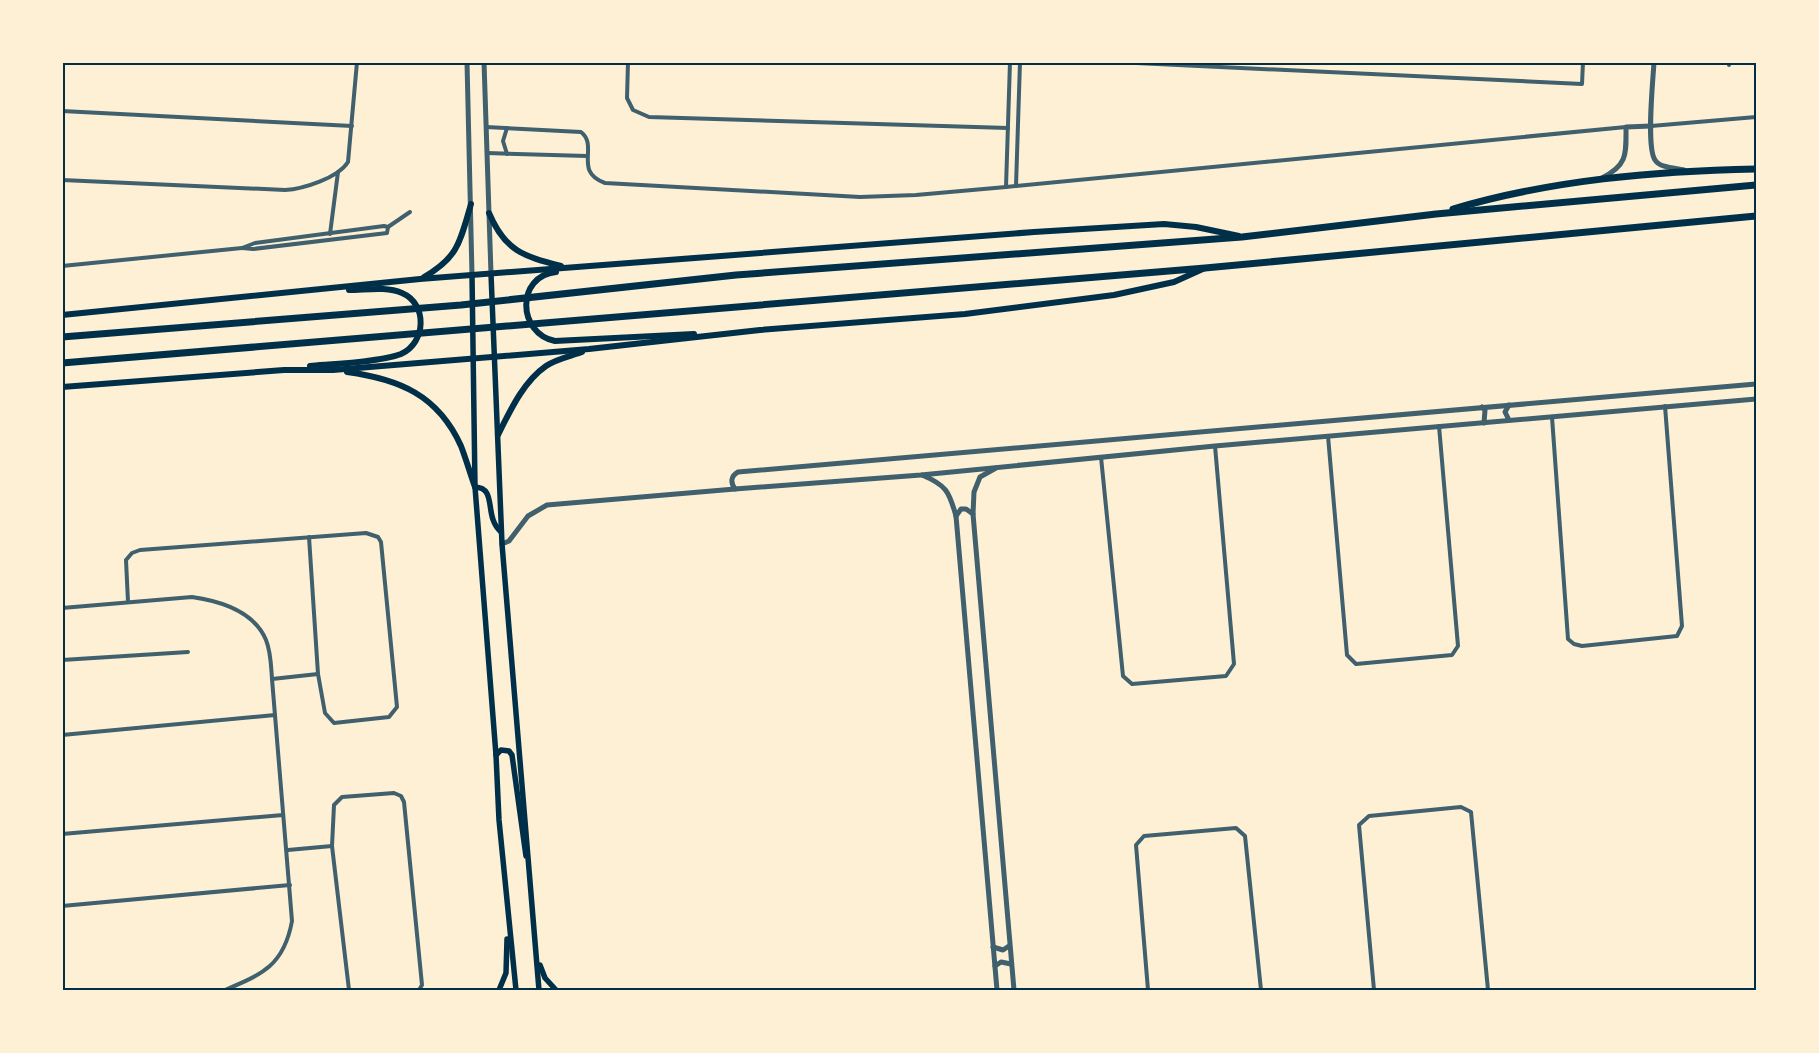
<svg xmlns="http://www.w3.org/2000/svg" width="1819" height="1053" font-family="Helvetica,sans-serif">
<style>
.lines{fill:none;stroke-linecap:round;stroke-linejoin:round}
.minor{stroke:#3f606c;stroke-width:4}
.tertiary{stroke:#3f606c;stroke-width:5}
.secondary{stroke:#003049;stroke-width:5.5}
.primary{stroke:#003049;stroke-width:6}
.motorway{stroke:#003049;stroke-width:7}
.neatline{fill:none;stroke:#003049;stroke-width:2}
</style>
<rect width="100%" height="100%" fill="#fdf0d5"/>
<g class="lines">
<!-- minor -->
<g class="minor">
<polyline points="628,62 627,98 633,110 649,117 1008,128"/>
<polyline points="1115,62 1582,84 1583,62"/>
<polyline points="1729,65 1729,62"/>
<polyline points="62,111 352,126"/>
<polyline points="1651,126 1756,117"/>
<path d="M486,127l95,5c18,14 -8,40 24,51l255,14 56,-2 90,-8 620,-60"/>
<polyline points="487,153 587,156"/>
<polyline points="507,154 503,141 507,128"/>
<path d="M62,180l223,10c18,-1 53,-12 63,-28l9,-100"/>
<polyline points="1016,186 1020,62"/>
<polyline points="1006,187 1010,62"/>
<polygon points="384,226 388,227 387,233 253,249 242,248 255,243"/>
<polyline points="388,227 410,212"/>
<polyline points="330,234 338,172"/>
<polyline points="62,266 242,248"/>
<polyline points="1552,417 1568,639 1574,644 1582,646 1677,636 1682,626 1665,406"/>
<polyline points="1328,436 1347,655 1356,664 1452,655 1458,646 1439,426"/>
<polyline points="1101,457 1123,676 1132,684 1226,676 1234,664 1215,446"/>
<polyline points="128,602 126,560 132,553 140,550 366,533 378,537 381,542 397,707 389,717 334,723 325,713 318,674 309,537"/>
<path d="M62,608l130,-11c28,4 62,14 74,43 5,12 5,26 6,39l20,242c-8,44 -29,53 -67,69"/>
<polyline points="62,660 188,652"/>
<polyline points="272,679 318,674"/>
<polyline points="62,735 275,715"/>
<polyline points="62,834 283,815"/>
<polyline points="288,850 332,846"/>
<polyline points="62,906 290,885"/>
<polyline points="349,990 332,846 334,805 342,797 394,793 401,796 404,802 422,985 419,990"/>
<polyline points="1148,990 1136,845 1144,836 1236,828 1245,836 1261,990"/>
<polyline points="1374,990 1359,825 1369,816 1461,807 1471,812 1488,990"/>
</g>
<!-- tertiary -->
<g class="tertiary">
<polyline points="467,62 472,275"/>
<polyline points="484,62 491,274"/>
<path d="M1654,62c-1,19 -8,85 1,98 5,8 20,8 29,10"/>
<path d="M1602,178c26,-13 24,-24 24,-51l25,-1"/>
<path d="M1756,384l-1018,88c-7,4 -8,10 -3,17l186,-14 294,-29 541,-47"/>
<polyline points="1482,407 1485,410 1484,423"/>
<polyline points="1509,420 1505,412 1509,405"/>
<polyline points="996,468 980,477 974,492 973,514 1014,990"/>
<path d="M922,475c24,10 27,16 34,41l41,474"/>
<polyline points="956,516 961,509 966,509 973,514"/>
<polyline points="502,544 509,541 528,516 547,505 735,489"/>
<polyline points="993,947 1003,950 1009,946"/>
<polyline points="995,966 1001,962 1011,964"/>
</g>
<!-- secondary -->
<g class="secondary">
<polyline points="491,274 502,544 539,990"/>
<polyline points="472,275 475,487 496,755 499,820 516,990"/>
<path d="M475,487c23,1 8,29 26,45"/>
<polyline points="496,755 501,750 509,751 512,755 526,856"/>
<polyline points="540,965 545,978 556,990"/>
<polyline points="499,990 506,973 507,939"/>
</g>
<!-- primary -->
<g class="primary">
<path d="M489,213c16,38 34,43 72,53"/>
<path d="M556,272c-40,4 -39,61 -1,69l139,-7"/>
<path d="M424,277c35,-20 36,-36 47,-73"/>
<polyline points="62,315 420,279 1034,232 1164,224 1196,227 1239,236"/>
<path d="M310,366c23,-2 71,-4 91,-12 25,-11 27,-50 1,-61 -16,-7 -36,-3 -53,-3"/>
<path d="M347,372c52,7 91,23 114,74 5,13 9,27 14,41"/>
<polyline points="62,387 284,370 333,370 589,349 760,330 965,314 1114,295 1174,282 1205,268"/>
<path d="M498,435c12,-24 25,-53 48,-69 10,-7 25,-10 36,-14"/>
</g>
<!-- motorway -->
<g class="motorway">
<path d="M1453,209c98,-29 202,-38 303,-40"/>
<polyline points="62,337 461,305 736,275 1242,237 1436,214 1756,185"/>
<polyline points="62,363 1205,268 1756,216"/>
</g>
</g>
<!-- border -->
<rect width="1819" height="1053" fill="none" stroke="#fdf0d5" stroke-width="128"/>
<rect x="64" y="64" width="1691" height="925" class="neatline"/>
</svg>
